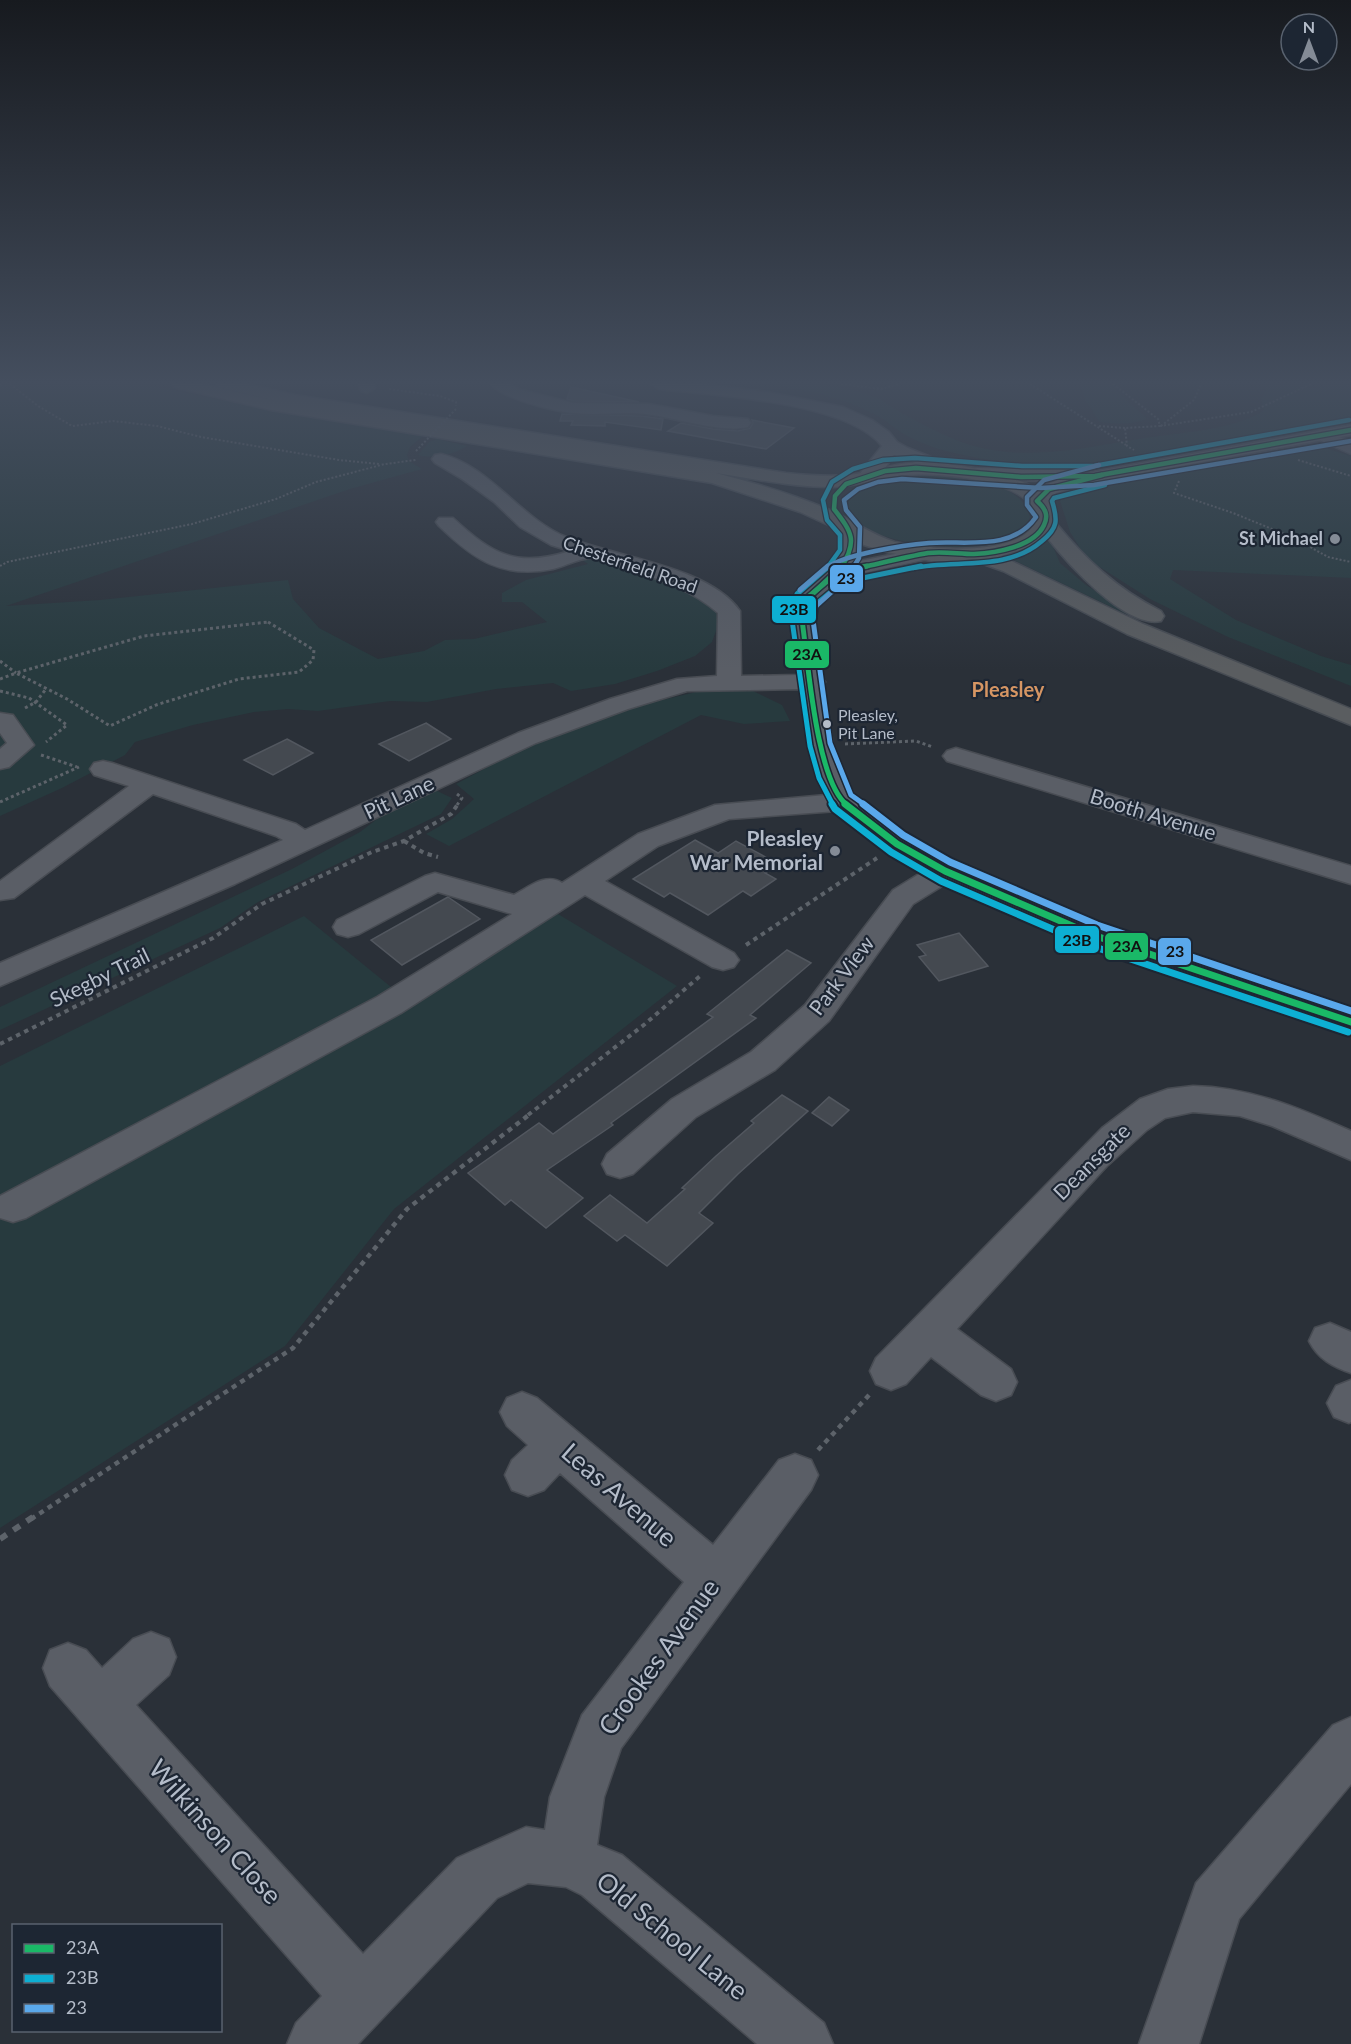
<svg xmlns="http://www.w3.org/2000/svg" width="1351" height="2044" font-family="Lato,sans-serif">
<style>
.green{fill:#273a3e}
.building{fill:#444950;stroke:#52575f;stroke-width:1.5}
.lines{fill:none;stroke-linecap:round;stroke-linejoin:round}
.minor-casing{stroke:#484c53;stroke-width:3}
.major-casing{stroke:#484c55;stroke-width:3}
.highway-casing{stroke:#474c53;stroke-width:3}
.path-far4{stroke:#5d636a;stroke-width:2;stroke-dasharray:2 2;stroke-linecap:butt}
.path-far3{stroke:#5d636a;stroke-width:3;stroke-dasharray:3 3;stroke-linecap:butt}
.path-far2{stroke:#5d636a;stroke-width:4;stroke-dasharray:4.5 4.5;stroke-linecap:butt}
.path-far1{stroke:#5d636a;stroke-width:4.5;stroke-dasharray:5 5;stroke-linecap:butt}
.path{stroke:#5d636a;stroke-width:6;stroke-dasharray:8 8;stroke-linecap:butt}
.minor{fill:#5a5e66;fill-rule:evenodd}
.major{fill:#5c6168;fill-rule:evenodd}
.highway{fill:#5a5d60;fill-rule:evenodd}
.path-bridge{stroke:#5d636a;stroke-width:2;stroke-dasharray:2 2;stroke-linecap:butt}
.bus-1-far2-casing{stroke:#1d2633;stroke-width:7}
.bus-1-far1-casing{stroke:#1d2633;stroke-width:8}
.bus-1-casing{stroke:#1d2633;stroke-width:11}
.bus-2-far2-casing{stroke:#1d2633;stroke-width:7}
.bus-2-far1-casing{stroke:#1d2633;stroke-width:8}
.bus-2-casing{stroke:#1d2633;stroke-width:11}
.bus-3-far2-casing{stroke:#1d2633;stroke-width:7}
.bus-3-far1-casing{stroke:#1d2633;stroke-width:8}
.bus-3-casing{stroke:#1d2633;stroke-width:11}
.bus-1-far2{stroke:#1ab867;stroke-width:4.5}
.bus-1-far1{stroke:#1ab867;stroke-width:5}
.bus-1{stroke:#1ab867;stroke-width:7}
.bus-2-far2{stroke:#0dafd3;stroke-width:4.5}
.bus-2-far1{stroke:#0dafd3;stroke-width:5}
.bus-2{stroke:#0dafd3;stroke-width:7}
.bus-3-far2{stroke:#5aa8eb;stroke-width:4.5}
.bus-3-far1{stroke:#5aa8eb;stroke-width:5}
.bus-3{stroke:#5aa8eb;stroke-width:7}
.poi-dot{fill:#848b96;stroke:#1d2633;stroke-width:2}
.bus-dot{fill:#b4bcc9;stroke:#1d2633;stroke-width:2}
.labels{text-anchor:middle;stroke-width:4.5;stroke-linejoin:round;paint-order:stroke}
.far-bus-label{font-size:16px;fill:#b4bcc9;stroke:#1d2633;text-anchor:start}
.far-poi-label{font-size:18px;font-weight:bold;fill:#b4bcc9;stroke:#1d2633;text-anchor:end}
.far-street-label{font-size:18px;fill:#b4bcc9;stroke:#1d2633}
.far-quarter-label{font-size:20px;font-weight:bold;fill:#d59563;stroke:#1d2633}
.street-label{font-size:21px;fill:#b4bcc9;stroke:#1d2633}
.poi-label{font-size:21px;font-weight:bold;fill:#b4bcc9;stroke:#1d2633;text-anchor:end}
.near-street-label{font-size:26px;fill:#b4bcc9;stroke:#1d2633}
.line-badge{stroke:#1d2633;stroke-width:2}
.pale-badge-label{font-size:16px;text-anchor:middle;font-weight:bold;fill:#111}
</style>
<rect width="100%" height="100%" fill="#2a3038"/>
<!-- green -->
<g class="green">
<polygon points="0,384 141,384 267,409 424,435 410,447 407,455 409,461 422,469 350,489 6,606 100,600 288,580 293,599 319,628 378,659 424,651 445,640 474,639 547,622 522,602 502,602 502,593 526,580 588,564 582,560 600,558 680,587 700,598 716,611 718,625 712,642 695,656 657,671 615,684 571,691 553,683 496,689 427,702 390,701 318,711 288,709 254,712 193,725 135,742 125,755 62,788 0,816"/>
<path d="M765,384c38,0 75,-1 112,14 8,3 15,10 23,14 19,11 54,29 74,34 63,17 124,-2 185,-10 30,-4 81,-8 105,-26l-3,-11 6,-11 -7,-4h44l-3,3 14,2 11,-5h25v40c-131,21 -268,61 -401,28 -16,-4 -32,-10 -46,-18 -9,-5 -17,-13 -26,-18 -35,-19 -74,-27 -113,-32z"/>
<path d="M1080,384h34v4l33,31c-15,6 -32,5 -47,3l-15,-22z"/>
<path d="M437,439l30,7c-14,9 -33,13 -49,9l11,-13z"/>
<polygon points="1315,445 1351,456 1351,578 1173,570 1170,579 1236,620 1321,656 1351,665 1351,686 1228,637 1150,599 1087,559 1070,532 1060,501 1078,486 1130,475"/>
<path d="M907,474c35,0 113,1 123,43 -2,4 -4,9 -7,12 -29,30 -131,18 -163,-4 -5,-3 -9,-9 -13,-13l3,-19 15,-10z"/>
<polygon points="1050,540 1060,563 1086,585 1132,614 1128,615 1007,557 1034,550"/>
<polygon points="753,691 782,705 790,721 744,724 701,715 449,846 426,834 452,819 474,799 456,784 529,745 620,710 696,692"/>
<polygon points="435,790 452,798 441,814 258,902 220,928 0,1030 0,1007 292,869 360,832 381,816"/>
<polygon points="535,900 677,986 394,1209 285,1346 0,1528 0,1066 304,916 391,987"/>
</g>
<!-- building -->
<g class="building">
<polygon points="571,387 639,402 573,401 567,399"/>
<polygon points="562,414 642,416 663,419 661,430 605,422 605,426 571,425 573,421 560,421"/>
<polygon points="752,420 794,428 766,449 668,431 681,423 713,429 738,431 750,428 753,423"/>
<polygon points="426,723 451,739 409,761 379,744"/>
<polygon points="287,739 313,753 273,775 244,760"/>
<polygon points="695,840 718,853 736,841 771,860 765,864 773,868 765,873 776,879 751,896 743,891 708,915 670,893 664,897 633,879"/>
<polygon points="448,897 480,919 402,965 371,940"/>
<polygon points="959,933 988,966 939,981 919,957 926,955 917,945"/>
<polygon points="787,950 811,963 750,1015 756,1018 611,1123 613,1125 547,1170 583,1198 546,1228 511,1200 505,1205 468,1173 539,1123 553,1134 713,1017 707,1014"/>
<polygon points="782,1095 808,1111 738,1174 699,1213 713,1223 667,1266 625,1235 617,1241 584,1216 610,1195 647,1223 685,1189 682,1188 716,1156 754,1123 751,1121"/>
<polygon points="829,1097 849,1110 832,1126 812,1113"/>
</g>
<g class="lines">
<defs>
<g id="minor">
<polygon points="358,384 374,384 375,388 367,393 361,391"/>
<path d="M491,384h20l7,5 55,14 76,1 64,12 35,3 3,4 -3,4c-27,6 -68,-8 -96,-12 -26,-4 -53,1 -79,-2 -19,-2 -70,-14 -82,-29z"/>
<polygon points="1323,430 1351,442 1351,454 1317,439 1314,435 1317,431"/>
<path d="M441,454c49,12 79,64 125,83 48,20 143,29 174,74l1,65 57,-1 -7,-55 4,-20 35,-32 10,-15v-23l3,-4h14c7,11 4,26 -2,36l75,-15 7,2 3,4 -3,4 -92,20 -29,25 -3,18 9,58 3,4 -2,2 10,61 9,29 12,24 53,40 48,27 149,63 247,82v23l-269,-91 -135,-59 -34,21 -84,117 -54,49 -79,47 -63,57 -13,4 -13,-4 -5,-10 5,-10 65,-55 79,-47 54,-47 88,-115 31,-19 -37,-21 -50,-39 -108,8 -71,27 -53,35 129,72 5,7 -5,7 -11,3 -11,-3 -127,-72 -184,118 -375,205 -13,4 -13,-4v-22l377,-199 135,-83 -74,-22 -79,42 -11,3 -11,-3 -4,-7 4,-7 88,-44 10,-3 79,22c15,-8 32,-23 48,-12l76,-49 77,-29 111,-10c-17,-34 -21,-68 -26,-106l-113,2 -59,18 -92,34 -301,141 -235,102v-23l283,-123 -7,-4 -123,-42 -139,104 -14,2v-19l129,-95 -35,-11 -4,-6 4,-6 9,-2 9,2 184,61 9,6 213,-97 92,-34 67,-20 40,-3 1,-63c-27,-24 -60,-34 -94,-45 -10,-3 -21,-8 -31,-10 -11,-1 -28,8 -40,11 -51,10 -79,-9 -114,-43l-3,-4 3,-4h14c40,37 63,50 117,33l-19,-6 -31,-18 -26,-25 -32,-23 -27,-16 -3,-4 3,-4z"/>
<polygon points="0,713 13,715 34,745 9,767 0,769 0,749 7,743 0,733"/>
<polygon points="956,748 1351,866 1351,884 947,761 943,756 947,751"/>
<path d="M1193,1086c57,1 106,22 158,45v29l-79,-34 -32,-10 -47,-4 -28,6 -18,12 -40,36 -150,163 54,40 6,13 -6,13 -15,6 -15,-6 -50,-38 -25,27 -15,6 -15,-6 -6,-13 6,-13 226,-230 38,-29 28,-10z"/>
<path d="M1330,1323l21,9v41c-18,-6 -33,-14 -42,-32l6,-13z"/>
<polygon points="1351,1380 1351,1422 1349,1423 1334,1417 1327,1403 1336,1386"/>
<polygon points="522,1392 537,1398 713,1545 779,1460 795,1454 811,1460 818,1475 811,1490 621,1748 604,1797 597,1845 622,1855 824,2023 833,2044 757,2044 582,1895 566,1887 528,1883 497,1898 358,2044 287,2044 296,2023 322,1996 50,1686 43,1668 50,1650 68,1643 86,1650 102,1668 133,1639 151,1632 169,1639 176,1657 169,1675 136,1705 363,1954 457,1858 526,1827 545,1830 550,1797 582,1715 684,1582 560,1473 544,1490 528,1496 512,1490 505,1475 512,1460 528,1445 507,1426 500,1412 507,1398"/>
<polygon points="1351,1717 1351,1784 1239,1919 1199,2044 1139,2044 1196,1883 1333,1725"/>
</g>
<g id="major">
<path d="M651,384h51l65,8 76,15 29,13 17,12 8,10 11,6 43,17 3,4 -3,4 -6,1 -51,-19 -11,16 -9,9h-14l-2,-4 24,-30c-36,-45 -167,-50 -223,-57z"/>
<path d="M1351,425v10l-253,46 -42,12 -12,12h-14l-3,-4c8,-11 16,-16 29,-20l-79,-1 -7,-2 -2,-4 2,-4 7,-2 97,2 8,4z"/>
</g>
<path id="highway" d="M172,384h30l78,18 -61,-15 -2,-3h30l48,11 491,78c20,2 40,4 60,2 21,-1 42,-10 63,-12 34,-2 151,9 146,59 31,38 62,67 106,89l3,5 -3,5c-35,8 -95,-59 -115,-85l-14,10 -31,10 142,68 208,85v16l-224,-91 -124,-63 -28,-10h-44l-44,-9 -23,-7 -29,-17 -35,-16 -88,-29 -441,-73 -97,-23zM716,473c38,6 76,14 114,14 27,0 51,-10 77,-12 30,-3 128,4 129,45 -12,38 -111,30 -141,22 -23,-7 -43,-22 -65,-32 -37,-16 -75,-27 -114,-37z"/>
</defs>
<!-- minor casing -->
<use href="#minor" class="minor-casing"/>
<!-- major casing -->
<use href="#major" class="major-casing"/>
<!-- highway casing -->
<use href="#highway" class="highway-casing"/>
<!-- path-far4 -->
<g class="path-far4">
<polyline points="10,384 38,406 72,426 113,421 157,426 201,437 339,460 379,464"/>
<polyline points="841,384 881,389 898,384"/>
<polyline points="1030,384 1126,445"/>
<polyline points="1113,384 1158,419 1160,426 1125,428 1127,446 1134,450"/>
<polyline points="0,386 2,384"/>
<polyline points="389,389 440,396 456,402 456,406"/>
<polyline points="1099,426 1125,428"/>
<polyline points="1160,426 1251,412 1311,384"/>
<polyline points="1161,426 1194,400 1201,384"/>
<polyline points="1298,460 1351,476"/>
<polyline points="1179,481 1174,493 1233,513 1294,538 1328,557 1351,562"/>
<polyline points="0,566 7,562 192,524 276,499 316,482 385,464 416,460"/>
</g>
<!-- path-far3 -->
<g class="path-far3">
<polygon points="268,622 314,650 313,660 299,672 239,679 156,705 110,726 67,699 16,673 144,636"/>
<polyline points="0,661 16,673"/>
<polyline points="0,679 16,673"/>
<polyline points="0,691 29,698 67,725 46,742"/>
<polyline points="25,708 36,702 46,689"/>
<polyline points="845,744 916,741 933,747"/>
<polyline points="41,755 77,767"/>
<polyline points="0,802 79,767"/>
<polyline points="457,805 462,798 457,794"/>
</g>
<!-- path-far2 -->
<g class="path-far2">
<polyline points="404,841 424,853 438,857"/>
<polyline points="746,945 877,858"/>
<polyline points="0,1044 213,938 262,904 372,852 404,841 451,814 458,804"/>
<polyline points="528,1115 645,1024 700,976"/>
</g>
<!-- path-far1 -->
<g class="path-far1">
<polyline points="818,1450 870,1394"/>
<polyline points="31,1519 293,1348 407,1209 530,1114"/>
</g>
<!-- path -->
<polyline class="path" points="0,1539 33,1517"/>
<!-- minor -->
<use href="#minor" class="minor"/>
<!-- major -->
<use href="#major" class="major"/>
<!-- highway -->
<use href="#highway" class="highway"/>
<!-- path-bridge -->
<polyline class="path-bridge" points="416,451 456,409"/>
<defs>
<g id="bus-1-far2">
<path d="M841,568c17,-27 11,-36 -7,-59l1,-13 11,-12 39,-13 31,-3 105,9 74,-1 256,-46"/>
<path d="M859,568c23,-5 46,-11 69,-15 15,-2 31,1 46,1 21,-1 60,-7 70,-29 5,-10 1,-17 -7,-24l12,-12 53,-14"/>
</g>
<g id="bus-1-far1">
<path d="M842,566l-36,34 -4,20c6,40 14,161 45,185"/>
<polyline points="807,598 838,572 867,566"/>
</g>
<polyline id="bus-1" points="845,804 897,844 945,871 1093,935 1351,1022"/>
<g id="bus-2-far2">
<polyline points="827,568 840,550 840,535 827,520 823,500 832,482 853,469 883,460 915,458 1022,466 1094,466 1349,420"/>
<path d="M913,568c44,-9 93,4 129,-27 16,-13 16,-21 10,-40l2,-3 51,-13"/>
</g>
<g id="bus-2-far1">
<polyline points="829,566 797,594 792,620 810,746 819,778 833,805"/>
<polyline points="814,606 843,582 921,566"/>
</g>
<polyline id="bus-2" points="832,804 835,809 891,852 941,881 1089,945 1348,1032"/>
<g id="bus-3-far2">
<path d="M826,568c19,-14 78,-23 103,-25 36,-3 83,9 107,-26l-9,-12v-8l17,-17 55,-15"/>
<polyline points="853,568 859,558 860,527 846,510 844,500 858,489 878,482 902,479 1041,488 1094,485 1351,441"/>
</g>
<g id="bus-3-far1">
<polyline points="854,566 846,579 816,606 813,620 830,743 851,795 865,805"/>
<polyline points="800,590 828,566"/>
</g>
<polyline id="bus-3" points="863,804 903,835 950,862 1097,925 1351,1011"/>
</defs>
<!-- bus-1-far2 casing -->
<use href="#bus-1-far2" class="bus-1-far2-casing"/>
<!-- bus-1-far1 casing -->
<use href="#bus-1-far1" class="bus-1-far1-casing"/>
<!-- bus-1 casing -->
<use href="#bus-1" class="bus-1-casing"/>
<!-- bus-2-far2 casing -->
<use href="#bus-2-far2" class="bus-2-far2-casing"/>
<!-- bus-2-far1 casing -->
<use href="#bus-2-far1" class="bus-2-far1-casing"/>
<!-- bus-2 casing -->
<use href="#bus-2" class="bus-2-casing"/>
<!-- bus-3-far2 casing -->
<use href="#bus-3-far2" class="bus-3-far2-casing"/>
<!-- bus-3-far1 casing -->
<use href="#bus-3-far1" class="bus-3-far1-casing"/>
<!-- bus-3 casing -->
<use href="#bus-3" class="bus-3-casing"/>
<!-- bus-1-far2 -->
<use href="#bus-1-far2" class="bus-1-far2"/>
<!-- bus-1-far1 -->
<use href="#bus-1-far1" class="bus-1-far1"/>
<!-- bus-1 -->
<use href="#bus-1" class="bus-1"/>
<!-- bus-2-far2 -->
<use href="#bus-2-far2" class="bus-2-far2"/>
<!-- bus-2-far1 -->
<use href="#bus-2-far1" class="bus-2-far1"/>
<!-- bus-2 -->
<use href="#bus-2" class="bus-2"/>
<!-- bus-3-far2 -->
<use href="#bus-3-far2" class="bus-3-far2"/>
<!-- bus-3-far1 -->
<use href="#bus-3-far1" class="bus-3-far1"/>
<!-- bus-3 -->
<use href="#bus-3" class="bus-3"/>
</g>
<!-- sky -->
<linearGradient id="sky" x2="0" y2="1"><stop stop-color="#171a1f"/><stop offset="0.57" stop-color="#444e5e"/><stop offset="1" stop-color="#444e5e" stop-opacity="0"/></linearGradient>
<rect width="1351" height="670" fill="url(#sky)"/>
<!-- markers -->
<g class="poi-dot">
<circle cx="1335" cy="539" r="6"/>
<circle cx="835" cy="851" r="6"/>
</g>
<circle class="bus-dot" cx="827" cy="724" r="5"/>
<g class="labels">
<!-- far-bus labels -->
<g class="far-bus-label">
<text x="838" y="721">Pleasley,<tspan x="838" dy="18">Pit Lane</tspan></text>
</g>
<!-- far-poi labels -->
<g class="far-poi-label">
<text x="1323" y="545">St Michael</text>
</g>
<!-- far-street labels -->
<g class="far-street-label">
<text transform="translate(630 565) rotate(19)" y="6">Chesterfield Road</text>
</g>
<!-- far-quarter labels -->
<g class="far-quarter-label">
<text x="1008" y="697">Pleasley</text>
</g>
<!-- street labels -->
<g class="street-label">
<text transform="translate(399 798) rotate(-25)" y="7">Pit Lane</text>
<text transform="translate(1153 815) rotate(17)" y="7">Booth Avenue</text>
<text transform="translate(842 976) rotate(-53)" y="7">Park View</text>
<text transform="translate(100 978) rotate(-26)" y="7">Skegby Trail</text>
<text transform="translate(1092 1162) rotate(-45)" y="7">Deansgate</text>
</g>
<!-- poi labels -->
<g class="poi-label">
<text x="823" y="846">Pleasley<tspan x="823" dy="24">War Memorial</tspan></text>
</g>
<!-- near-street labels -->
<g class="near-street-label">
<text transform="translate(619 1495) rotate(41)" y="9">Leas Avenue</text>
<text transform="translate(659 1657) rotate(-54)" y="9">Crookes Avenue</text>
<text transform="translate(215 1832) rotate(48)" y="9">Wilkinson Close</text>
<text transform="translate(672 1936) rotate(39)" y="9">Old School Lane</text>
</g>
</g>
<g class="line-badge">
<rect x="829" y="564" width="35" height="29" rx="6" fill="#5aa8eb"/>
<rect x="771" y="595" width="46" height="29" rx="6" fill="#0dafd3"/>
<rect x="784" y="640" width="46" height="29" rx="6" fill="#1ab867"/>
<rect x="1054" y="925" width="46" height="29" rx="6" fill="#0dafd3"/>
<rect x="1104" y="932" width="45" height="29" rx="6" fill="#1ab867"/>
<rect x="1157" y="937" width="35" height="29" rx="6" fill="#5aa8eb"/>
</g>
<g class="pale-badge-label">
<text x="846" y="584">23</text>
<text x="794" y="615">23B</text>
<text x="807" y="660">23A</text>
<text x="1077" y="946">23B</text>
<text x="1127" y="952">23A</text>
<text x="1175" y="957">23</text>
</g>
<!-- legend -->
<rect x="12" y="1924" width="210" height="108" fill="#1d2633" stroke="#59626f" stroke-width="1.5"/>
<rect x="24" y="1944" width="30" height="9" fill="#1ab867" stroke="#59626f" stroke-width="1.5"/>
<text x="66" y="1954" font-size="18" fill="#b4bcc9">23A</text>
<rect x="24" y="1974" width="30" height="9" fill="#0dafd3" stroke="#59626f" stroke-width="1.5"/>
<text x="66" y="1984" font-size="18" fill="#b4bcc9">23B</text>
<rect x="24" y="2004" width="30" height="9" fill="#5aa8eb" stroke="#59626f" stroke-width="1.5"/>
<text x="66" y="2014" font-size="18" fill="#b4bcc9">23</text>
<!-- north arrow -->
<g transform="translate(1309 42)"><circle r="28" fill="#1d2633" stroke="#59626f" stroke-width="1.5"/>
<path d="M0-4.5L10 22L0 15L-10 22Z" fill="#848b96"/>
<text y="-9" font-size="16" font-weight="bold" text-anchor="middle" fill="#b4bcc9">N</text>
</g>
</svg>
